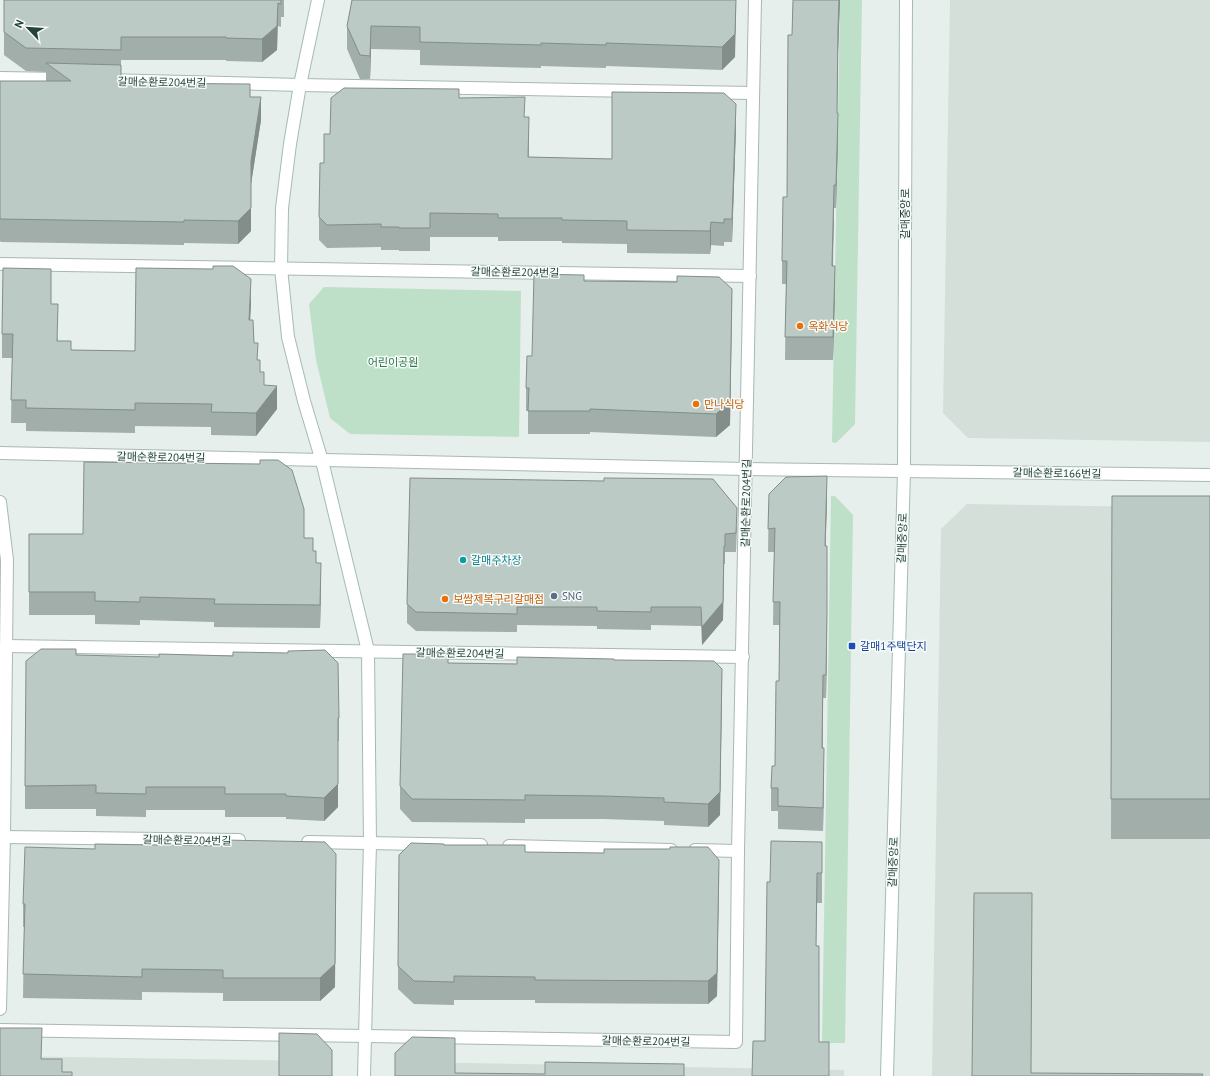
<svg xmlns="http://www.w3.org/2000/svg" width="1210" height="1076" font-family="'PT Sans','Noto Sans KR',sans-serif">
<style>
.built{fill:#d4dfda}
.green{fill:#bfe0c8}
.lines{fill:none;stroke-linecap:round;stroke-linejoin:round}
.street-casing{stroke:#a8b8b2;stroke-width:14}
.secondary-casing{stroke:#a4bbb3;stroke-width:14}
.street{stroke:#fff;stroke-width:12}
.secondary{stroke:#fff;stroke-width:12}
.wall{fill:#a1aea9}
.shaded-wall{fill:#838d89}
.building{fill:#bbcac4;stroke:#838d89}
.food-dot{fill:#e8710a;stroke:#f7fbf9;stroke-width:1.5}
.culture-dot{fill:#0f9aa8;stroke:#f7fbf9;stroke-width:1.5}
.service-dot{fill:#5c6f8a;stroke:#f7fbf9;stroke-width:1.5}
.transit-dot{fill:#1a4fb4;stroke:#f7fbf9;stroke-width:1.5}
.labels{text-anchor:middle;stroke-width:3;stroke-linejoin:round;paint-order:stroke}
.street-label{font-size:11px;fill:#24423a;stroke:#f7fbf9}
.food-label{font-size:11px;fill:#c56008;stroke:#f7fbf9;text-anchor:start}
.park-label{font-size:11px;fill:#2d7a4b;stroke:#f7fbf9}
.culture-label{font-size:11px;fill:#0d838f;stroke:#f7fbf9;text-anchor:start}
.service-label{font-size:11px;fill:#4e5e75;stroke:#f7fbf9;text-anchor:start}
.transit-label{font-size:11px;fill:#164399;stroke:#f7fbf9;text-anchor:start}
</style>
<rect width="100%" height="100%" fill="#e6efeb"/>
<!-- built -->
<g class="built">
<polygon points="950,0 1210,0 1210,442 968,438 943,413"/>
<polygon points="967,504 1210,508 1210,1076 932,1076 941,529"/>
<polygon points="0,1056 319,1061 334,1076 0,1076"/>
<polygon points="409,1062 844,1070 844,1076 395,1076"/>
</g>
<!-- green -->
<g class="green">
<polygon points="840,0 862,0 855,424 836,443 832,442"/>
<polygon points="324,287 521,291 519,437 350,434 330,418 316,360 309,304"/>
<polygon points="831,496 835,496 853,515 845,1043 822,1043"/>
</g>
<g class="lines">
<defs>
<g id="street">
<polyline points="0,78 63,79"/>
<polyline points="105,80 300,85 752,93"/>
<polyline points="0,264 750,276"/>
<polyline points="0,453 746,469 1210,475"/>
<polyline points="0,502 7,560 4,837 0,1009"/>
<polyline points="6,646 743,657"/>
<polyline points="4,837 239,840"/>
<polyline points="308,842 481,845"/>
<polyline points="509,846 671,850"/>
<polyline points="695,850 738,851"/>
<polyline points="0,1030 736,1042 738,851 755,0"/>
</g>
<g id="secondary">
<polyline points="318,0 300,85 290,144 282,208 281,268 288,337 304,401 322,461 368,651 370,843 364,1076"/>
<polyline points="887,1076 904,471 906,0"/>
</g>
</defs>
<!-- street casing -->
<use href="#street" class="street-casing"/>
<!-- secondary casing -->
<use href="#secondary" class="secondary-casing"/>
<!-- street -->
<use href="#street" class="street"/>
<!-- secondary -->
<use href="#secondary" class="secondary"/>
</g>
<!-- wall -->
<g class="wall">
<polygon points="4,0 284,0 284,17 281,17 281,27 278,26 277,50 262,62 226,61 226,60 121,60 121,83 250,97 261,120 251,184 251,231 238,244 184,243 184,245 1,242 0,241 0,81 46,81 46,72 26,71 4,55"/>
<polygon points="352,0 736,0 735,57 722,70 606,66 606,68 541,66 541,68 420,65 420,50 371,49 370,79 360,79 347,49 347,26"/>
<polygon points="793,0 840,0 838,52 837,113 838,136 836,208 834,208 833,266 835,289 833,360 785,360 786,284 782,284 782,261 787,197 792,35"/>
<polygon points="459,98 525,117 529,141 529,157 612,159 736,127 732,242 724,242 724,246 711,245 710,254 627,253 627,244 562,243 562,241 498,241 498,237 430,237 430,251 399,251 399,250 381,250 381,247 327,248 319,240 319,217 324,163 330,134"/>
<polygon points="584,281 732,312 730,425 716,437 590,432 590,434 528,434 528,411 526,411 526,388 532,356"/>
<polygon points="251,303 250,320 254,343 260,372 264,385 277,409 256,436 211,435 211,427 135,426 135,433 26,431 26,423 11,423 12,358 2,358 2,334 51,304 58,341 71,350 135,351"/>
<polygon points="769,494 827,499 825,546 827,635 826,698 823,698 823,748 824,772 823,831 778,829 778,811 771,811 771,788 775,766 779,681 780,625 773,625 774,552 768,552"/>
<polygon points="1112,496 1210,496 1210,839 1111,839"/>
<polygon points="737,527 736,552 725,552 725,564 724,564 723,620 702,645 701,626 651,625 651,630 597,629 597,626 517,625 517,632 416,631 407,623 407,604"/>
<polygon points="29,534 83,534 304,538 313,551 316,563 321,586 320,628 214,627 214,622 140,620 140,625 95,624 95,615 29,615"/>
<polygon points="76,655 339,718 339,741 338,741 338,807 324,821 286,819 286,817 225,817 225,810 146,810 146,817 96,816 96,809 25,809 25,786"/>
<polygon points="614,660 722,693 720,815 708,827 664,825 664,821 603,819 525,819 525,823 412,822 400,809 400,786 448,663 517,664"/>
<polygon points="444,845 525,852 719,883 717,996 708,1004 535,1003 535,1000 454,1000 454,1005 414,1004 398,989 398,966"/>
<polygon points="223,846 335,987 320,1001 223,1001 223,993 142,992 142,1000 23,998 24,927 23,927 23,904"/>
<polygon points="822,872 822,903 817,903 765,1041 770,882"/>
</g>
<!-- shaded-wall -->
<g class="shaded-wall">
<polygon points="736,0 735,57 722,70 722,47"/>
<polygon points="839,0 840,0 838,52 837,136 838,29"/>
<polygon points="278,3 277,50 262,62 262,39"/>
<polygon points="371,26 371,49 370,79 370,56"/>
<polygon points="261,97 261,120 251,184 251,231 238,244 238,221"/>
<polygon points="736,104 736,127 732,242 732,219"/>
<polygon points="838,113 838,136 836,208 836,185"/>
<polygon points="834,185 834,208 832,289 832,266"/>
<polygon points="711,222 711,245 710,254 710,231"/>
<polygon points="835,266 835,289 833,360 833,337"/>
<polygon points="251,279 251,303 249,343 249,320"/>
<polygon points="732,289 730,425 716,437 716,414"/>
<polygon points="277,386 277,409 256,436 256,413"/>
<polygon points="827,476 827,499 825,569 825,546"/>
<polygon points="724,546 723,620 702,645 702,627"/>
<polygon points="321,563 321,586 320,628 320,605"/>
<polygon points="827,569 827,635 826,698 826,675"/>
<polygon points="722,669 720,815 708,827 708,804"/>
<polygon points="338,718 338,807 324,821 324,798"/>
<polygon points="824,748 824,772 823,831 823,808"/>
<polygon points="719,860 717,996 708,1004 708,981"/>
<polygon points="817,873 817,903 816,976"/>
<polygon points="336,877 335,987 320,1001 320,978"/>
</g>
<!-- building -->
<g class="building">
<polygon points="4,0 281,0 281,4 278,3 277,26 262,39 226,38 226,37 121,37 121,50 26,48 4,32"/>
<polygon points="352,0 736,0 735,34 722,47 606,43 606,45 541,43 541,45 420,42 420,27 371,26 370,56 360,55 347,26"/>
<polygon points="793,0 839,0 838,29 837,113 838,113 836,185 834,185 832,266 835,266 833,337 785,337 787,261 782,261 783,197 787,197 788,35 792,35"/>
<polygon points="46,63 121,65 121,83 250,84 250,97 261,97 251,161 251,208 238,221 184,220 184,222 1,219 0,218 0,81 71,81"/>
<polygon points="344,88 459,89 459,98 525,97 524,117 529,117 528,157 612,159 612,92 724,93 736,104 732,219 724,219 724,223 711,222 710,231 627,230 627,221 562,220 562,218 498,218 498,214 430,213 430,228 399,228 399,227 381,227 381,224 327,225 319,217 320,163 324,163 324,134 330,134 331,98"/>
<polygon points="213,266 233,266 251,279 249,320 253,320 254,343 258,343 257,360 260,360 260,372 264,372 264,385 277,386 256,413 211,412 212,404 135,403 135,410 26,408 26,400 11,400 13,334 2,334 3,268 51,269 51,304 58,304 57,341 71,341 71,350 135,351 136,268 213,269"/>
<polygon points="534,274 584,275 584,281 677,282 677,276 719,277 732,289 730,402 716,414 590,409 590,411 528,411 529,388 526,388 527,356 532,356"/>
<polygon points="260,460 278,460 292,470 304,509 304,538 313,538 313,551 316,551 316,563 321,563 320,605 214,604 215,599 140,597 140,602 95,601 95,592 29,592 29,534 83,534 84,462 260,464"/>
<polygon points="827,476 825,546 827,546 827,612 826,675 823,675 822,748 824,748 823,808 778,806 778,788 771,788 772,766 775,766 776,681 779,681 780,602 773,602 775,528 768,529 769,494 786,477"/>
<polygon points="410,478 604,481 604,478 713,479 737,508 736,533 725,534 725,546 724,546 723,602 702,627 701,607 651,607 651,612 597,611 597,607 517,607 517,614 416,612 407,604"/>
<polygon points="1112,496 1210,496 1210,799 1111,799"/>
<polygon points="41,649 76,649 76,655 159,657 159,654 233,656 233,652 288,653 288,651 325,650 338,663 339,718 338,718 338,784 324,798 286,796 286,794 225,794 225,787 146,787 146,794 96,793 96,785 25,786 26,661"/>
<polygon points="403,654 448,654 448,663 517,664 517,657 614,659 614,660 714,661 722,669 720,792 708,804 664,802 664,798 603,796 525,795 525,800 412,799 400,786"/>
<polygon points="223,840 325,842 336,854 335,964 320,978 223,978 223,970 142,969 142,977 23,974 25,904 23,904 25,847 95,849 95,844 223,846"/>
<polygon points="771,841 822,842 822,873 817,873 816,946 819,946 819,1042 829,1042 829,1076 752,1076 753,1041 765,1041 767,882 770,882"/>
<polygon points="411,843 444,844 444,845 525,845 525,852 604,853 604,849 670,849 670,847 708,847 719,860 717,973 708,981 535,980 535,977 454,976 454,982 414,981 398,966 399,855"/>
<polygon points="974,893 1032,893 1031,1073 1203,1074 1202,1076 972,1076"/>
<polygon points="0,1028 42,1028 41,1059 62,1059 62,1072 72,1072 72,1076 0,1076"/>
<polygon points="279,1033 317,1034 332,1050 332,1076 279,1076"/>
<polygon points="412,1037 455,1038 455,1073 545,1074 545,1062 684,1064 684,1076 395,1076 395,1053"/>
</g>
<!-- markers -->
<g class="food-dot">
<circle cx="800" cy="326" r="4"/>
<circle cx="696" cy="404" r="4"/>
<circle cx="445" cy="599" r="4"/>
</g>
<circle class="culture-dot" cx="463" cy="560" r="4"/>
<circle class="service-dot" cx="554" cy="596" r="4"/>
<rect class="transit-dot" x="848" y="642" width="8" height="8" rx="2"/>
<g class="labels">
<!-- street labels -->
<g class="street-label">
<text transform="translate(162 82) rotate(1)" y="4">갈매순환로204번길</text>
<text transform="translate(905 214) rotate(-90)" y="4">갈매중앙로</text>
<text transform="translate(515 272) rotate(1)" y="4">갈매순환로204번길</text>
<text transform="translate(161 457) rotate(1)" y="4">갈매순환로204번길</text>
<text transform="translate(1057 473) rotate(1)" y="4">갈매순환로166번길</text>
<text transform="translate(746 503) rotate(-89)" y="4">갈매순환로204번길</text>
<text transform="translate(902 538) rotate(-88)" y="4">갈매중앙로</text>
<text transform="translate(460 653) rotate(1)" y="4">갈매순환로204번길</text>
<text transform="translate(187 840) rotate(1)" y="4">갈매순환로204번길</text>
<text transform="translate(893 862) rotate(-88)" y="4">갈매중앙로</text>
<text transform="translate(646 1041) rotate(1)" y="4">갈매순환로204번길</text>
</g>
<!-- food labels -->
<g class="food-label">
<text x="808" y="330">옥화식당</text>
<text x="704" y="408">만나식당</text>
<text x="453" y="603">보쌈제복구리갈매점</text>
</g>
<!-- park labels -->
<g class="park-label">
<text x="393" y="366">어린이공원</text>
</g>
<!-- culture labels -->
<g class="culture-label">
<text x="471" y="564">갈매주차장</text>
</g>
<!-- service labels -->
<g class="service-label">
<text x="562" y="600">SNG</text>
</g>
<!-- transit labels -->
<g class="transit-label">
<text x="860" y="650">갈매1주택단지</text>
</g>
</g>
<!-- north arrow -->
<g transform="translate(28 28) rotate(295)" stroke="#f7fbf9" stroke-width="3" paint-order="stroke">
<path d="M0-3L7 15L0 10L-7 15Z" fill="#24423a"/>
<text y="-6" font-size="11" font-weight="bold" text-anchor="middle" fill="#24423a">N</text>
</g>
</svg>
